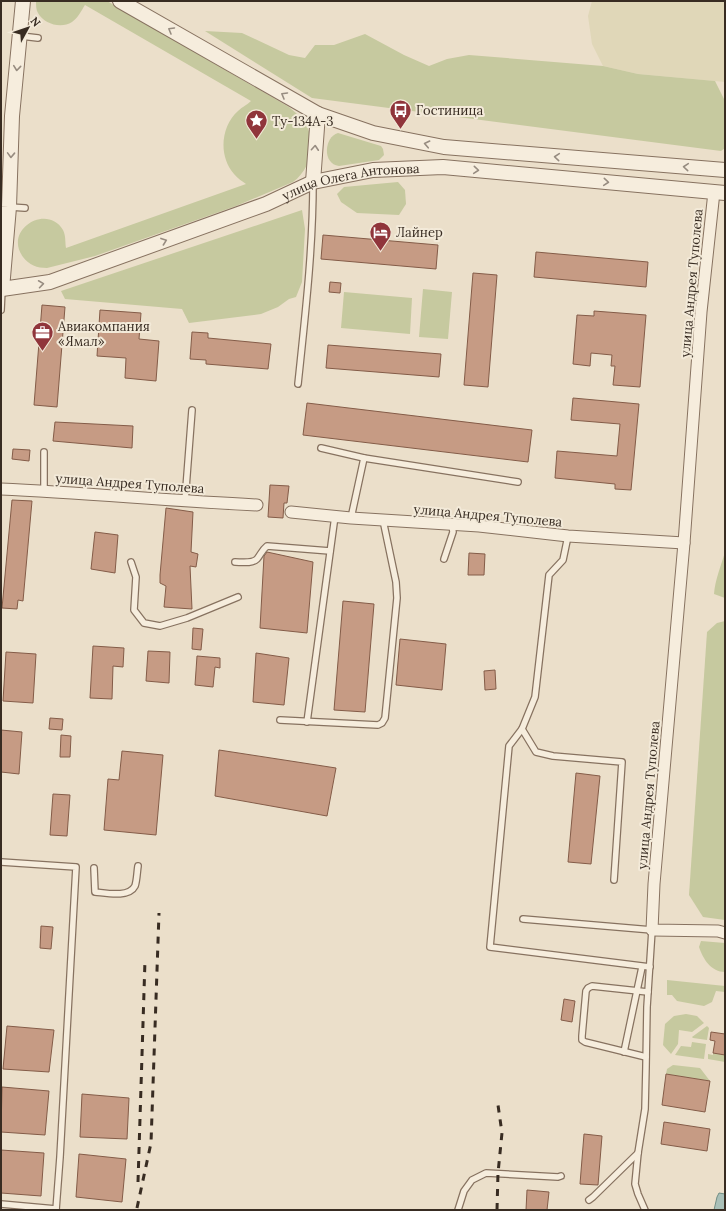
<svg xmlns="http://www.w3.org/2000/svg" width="726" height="1211" font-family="Lora,serif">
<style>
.farmland{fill:#e0d7b8}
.green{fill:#c6c99f}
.water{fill:#aac0b8;stroke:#718e85}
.building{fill:#c69b84;stroke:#845c48}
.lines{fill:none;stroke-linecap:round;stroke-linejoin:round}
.service-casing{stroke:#877260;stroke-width:8}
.minor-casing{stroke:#877260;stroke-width:13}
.tertiary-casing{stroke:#877260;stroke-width:16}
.service{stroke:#f6eddd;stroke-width:5.5}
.minor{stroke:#f6eddd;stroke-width:11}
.tertiary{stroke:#f6eddd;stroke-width:14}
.rail{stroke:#382c22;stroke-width:3;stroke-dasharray:7 7;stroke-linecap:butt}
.oneway{stroke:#978c80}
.labels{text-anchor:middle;stroke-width:4;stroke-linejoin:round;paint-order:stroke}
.poi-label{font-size:13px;fill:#382c22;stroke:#f3ead9;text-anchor:start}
.street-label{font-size:13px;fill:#382c22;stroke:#f3ead9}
</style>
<rect width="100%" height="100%" fill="#ebdfca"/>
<!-- farmland -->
<polygon class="farmland" points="592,1 725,1 725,82 638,74 603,66 592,44 588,16"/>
<!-- green -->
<g class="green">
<path d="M36,1h71l182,106c6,5 13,11 17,18 11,19 4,45 -13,57l-57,24 -141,50 -48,12c-10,0 -18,-3 -24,-11 -20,-27 24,-54 40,-27 3,6 2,12 3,18l180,-64c-4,-3 -9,-6 -12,-10 -16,-18 -13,-48 4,-63 4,-4 9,-6 13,-10l-166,-96c-4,6 -7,13 -13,17 -11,7 -28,2 -34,-9 -2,-3 -2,-8 -2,-12z"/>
<polygon points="205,31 242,33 289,55 305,58 315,45 334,45 365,34 404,55 429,66 447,59 469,55 603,66 638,74 715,81 725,101 725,148 721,151 312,98"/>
<path d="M338,133l43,13 2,3 1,6 -5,5 -40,6c-17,-2 -15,-29 -1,-33z"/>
<polygon points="398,182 405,190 406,204 399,215 357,213 341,202 337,194 344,187"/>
<polygon points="302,210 305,229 302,282 296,297 289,299 278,307 261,314 189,323 182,309 65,299 61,291"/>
<polygon points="423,289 452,292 448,339 419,337"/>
<polygon points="344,292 412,298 410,334 341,328"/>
<path d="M725,552v46l-11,-4c1,-14 7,-28 11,-42z"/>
<polygon points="725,621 725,920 703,917 689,895 707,632 717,623"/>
<path d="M701,941l24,2v29c-14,0 -22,-13 -26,-25z"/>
<polygon points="667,980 725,986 725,992 716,991 712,1002 704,1006 677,1001 672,995 667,995"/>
<polygon points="686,1014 697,1016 704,1023 692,1032 679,1030 678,1044 671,1054 663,1045 665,1024 674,1016"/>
<polygon points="707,1026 709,1028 707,1040 693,1038 692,1037"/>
<polygon points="692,1042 706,1044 704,1059 675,1055 681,1046 691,1047"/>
<polygon points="713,1053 725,1055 725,1062 708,1059 708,1054 713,1055"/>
<polygon points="673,1065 700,1068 710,1081 666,1074 667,1069"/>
</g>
<!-- water -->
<polygon class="water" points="719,1193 725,1194 725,1210 714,1210 717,1197"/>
<!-- building -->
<g class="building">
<polygon points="323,235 438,245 436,269 321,259"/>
<polygon points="536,252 648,262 646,287 534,277"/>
<polygon points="473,273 497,275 488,387 464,385"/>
<polygon points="330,282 341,283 340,293 329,292"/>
<polygon points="42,305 65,307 57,407 34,405"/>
<polygon points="100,310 141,313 139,339 159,341 156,381 125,378 126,358 97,356"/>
<polygon points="594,311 646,315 640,387 613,385 615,366 611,366 612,355 591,353 590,366 573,364 577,315 594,316"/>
<polygon points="192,332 208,333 208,338 271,344 268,369 206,364 206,360 190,359"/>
<polygon points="328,345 441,354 439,377 326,368"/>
<polygon points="573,398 639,404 631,490 615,489 615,484 555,478 557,451 617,456 620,424 571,420"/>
<polygon points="307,403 532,430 528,462 303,435"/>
<polygon points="55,422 133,426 132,448 53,441"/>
<polygon points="13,449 30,450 29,461 12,459"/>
<polygon points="270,485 289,486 287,503 284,503 283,518 268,517"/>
<polygon points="12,500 32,501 23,601 18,600 17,609 2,608"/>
<polygon points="166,508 193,512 191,552 198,554 196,567 190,566 192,609 164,607 166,586 160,583 160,575"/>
<polygon points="95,532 118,535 115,573 91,569"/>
<polygon points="267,552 313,562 307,633 260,628 264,556"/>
<polygon points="469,553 485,554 484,575 468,575"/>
<polygon points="343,601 374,604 365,712 334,710"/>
<polygon points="193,628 203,629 201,650 192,649"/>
<polygon points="400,639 446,644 442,690 396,685"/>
<polygon points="93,646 124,648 123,667 113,666 112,699 90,698"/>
<polygon points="148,651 170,652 169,683 146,681"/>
<polygon points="6,652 36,654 33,703 3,701"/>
<polygon points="256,653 289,658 284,705 253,702"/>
<polygon points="197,656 220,658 220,668 215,667 213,687 195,685"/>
<polygon points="495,670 496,689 485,690 484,671"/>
<polygon points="50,718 63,719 62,730 49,729"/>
<polygon points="1,730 22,732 19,774 1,772"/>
<polygon points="61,735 71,736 70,757 60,757"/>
<polygon points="219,750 336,768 327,816 215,796"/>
<polygon points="122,751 163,755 156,835 104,830 108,779 119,780"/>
<polygon points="576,773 600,776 591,864 568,862"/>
<polygon points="53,794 70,795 67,836 50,835"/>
<polygon points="41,926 53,927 51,949 40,948"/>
<polygon points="564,999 575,1001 572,1022 561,1020"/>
<polygon points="7,1026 54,1030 49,1072 3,1069"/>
<polygon points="711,1032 725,1034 725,1055 713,1053 715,1041 710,1040"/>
<polygon points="666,1074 710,1081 705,1112 662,1105"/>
<polygon points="2,1087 49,1091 45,1135 1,1132"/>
<polygon points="82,1094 129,1098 127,1139 80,1137"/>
<polygon points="664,1122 710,1129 707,1151 661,1144"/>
<polygon points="584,1134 602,1136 598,1185 580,1184"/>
<polygon points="1,1150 44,1153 41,1196 1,1193"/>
<polygon points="79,1154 126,1159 122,1202 76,1197"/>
<polygon points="527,1190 549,1192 547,1210 526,1210"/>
</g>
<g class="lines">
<defs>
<g id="service">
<polyline points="21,36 38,38"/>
<polyline points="10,207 25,208"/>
<polyline points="1,310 2,289"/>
<path d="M298,384c7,-67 15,-134 15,-202"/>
<polyline points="321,448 364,458 518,482"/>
<polyline points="44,491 44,452"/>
<polyline points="185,501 192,410"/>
<polyline points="351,518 364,458"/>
<polyline points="568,536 563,560 549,575 535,697 522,729 536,752 553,756 622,762 614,880"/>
<polyline points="444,559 453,532 452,525"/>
<polyline points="131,562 136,577 134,610 144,623 160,626 187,618 238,597"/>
<path d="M235,562c6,0 17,2 22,-3 4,-5 5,-9 10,-13l63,5"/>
<polyline points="280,720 378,725 382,723 385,718 397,598 396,582 383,520"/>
<polyline points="307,722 335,516"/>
<polyline points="522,729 509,746 490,947 650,967"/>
<polyline points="1,862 76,867 60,1157 56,1210"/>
<path d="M94,868l1,24c11,1 34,6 40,-6 2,-6 2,-14 3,-20"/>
<polyline points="523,919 652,930 647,1007 646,1067 645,1109 638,1153 635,1184 638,1194 645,1210"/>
<polyline points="624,1052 642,967"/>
<polyline points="646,1057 585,1042 582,1040 582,1036 586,991 588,988 592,986 648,992"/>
<polyline points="589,1200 593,1197 638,1153"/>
<polyline points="1,1204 56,1209"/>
<polyline points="458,1210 464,1191 472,1180 486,1173 558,1177 561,1176"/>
</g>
<g id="minor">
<polyline points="714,192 701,312 684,543 654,884 652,930 718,931 725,933"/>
<path d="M1,489c86,4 171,12 256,16"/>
<polyline points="291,512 351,518 479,526 568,536 684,543"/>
</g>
<g id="tertiary">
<path id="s1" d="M23,1l-11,115 -3,91 -7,82 48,-7 216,-78 47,-22 60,-12 70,-3 282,26"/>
<polyline points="120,1 318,114 373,133 444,147 725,170"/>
<polyline points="313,182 318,114"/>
</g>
</defs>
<!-- service casing -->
<use href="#service" class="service-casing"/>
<!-- minor casing -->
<use href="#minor" class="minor-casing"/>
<!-- tertiary casing -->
<use href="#tertiary" class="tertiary-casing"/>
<!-- service -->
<use href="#service" class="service"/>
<!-- minor -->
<use href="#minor" class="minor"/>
<!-- tertiary -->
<use href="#tertiary" class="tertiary"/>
<!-- rail -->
<g class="rail">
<polyline points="138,1182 145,960"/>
<polyline points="137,1208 151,1143 159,913"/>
<polyline points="497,1210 498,1173 502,1133 498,1105"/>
</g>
</g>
<!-- one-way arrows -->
<defs><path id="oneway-chevron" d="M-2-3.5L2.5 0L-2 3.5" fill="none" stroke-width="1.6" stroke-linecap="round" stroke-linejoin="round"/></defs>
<g class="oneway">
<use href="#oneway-chevron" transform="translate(171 30) rotate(-150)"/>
<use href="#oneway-chevron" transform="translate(17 68) rotate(96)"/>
<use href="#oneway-chevron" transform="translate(284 95) rotate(-150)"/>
<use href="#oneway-chevron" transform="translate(427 144) rotate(-168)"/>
<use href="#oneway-chevron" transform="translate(315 148) rotate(-86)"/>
<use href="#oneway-chevron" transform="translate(11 155) rotate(92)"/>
<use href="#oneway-chevron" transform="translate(557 157) rotate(-175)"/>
<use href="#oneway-chevron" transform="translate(686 167) rotate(-175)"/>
<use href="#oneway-chevron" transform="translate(476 170) rotate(5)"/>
<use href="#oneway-chevron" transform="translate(606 182) rotate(5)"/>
<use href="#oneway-chevron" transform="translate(164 241) rotate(-20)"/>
<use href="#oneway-chevron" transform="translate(41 284) rotate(-8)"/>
</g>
<!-- icons -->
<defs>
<symbol id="bus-pin" viewBox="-11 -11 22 30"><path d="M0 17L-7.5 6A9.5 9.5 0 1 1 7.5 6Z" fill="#90353b" stroke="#f3ead9"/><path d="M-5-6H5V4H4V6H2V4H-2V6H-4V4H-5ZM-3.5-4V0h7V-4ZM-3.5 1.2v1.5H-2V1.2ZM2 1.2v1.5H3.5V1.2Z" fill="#fff"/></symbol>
<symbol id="sight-pin" viewBox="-11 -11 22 30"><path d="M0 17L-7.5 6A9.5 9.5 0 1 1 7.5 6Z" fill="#90353b" stroke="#f3ead9"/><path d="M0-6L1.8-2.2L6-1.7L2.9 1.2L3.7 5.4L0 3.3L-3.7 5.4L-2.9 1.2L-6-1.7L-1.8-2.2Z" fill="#fff"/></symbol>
<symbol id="hotel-pin" viewBox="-11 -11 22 30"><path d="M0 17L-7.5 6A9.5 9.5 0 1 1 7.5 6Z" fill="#90353b" stroke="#f3ead9"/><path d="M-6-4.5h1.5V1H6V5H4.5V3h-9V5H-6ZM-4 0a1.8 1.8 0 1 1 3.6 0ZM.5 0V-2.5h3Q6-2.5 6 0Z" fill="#fff"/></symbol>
<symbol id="office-pin" viewBox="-11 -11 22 30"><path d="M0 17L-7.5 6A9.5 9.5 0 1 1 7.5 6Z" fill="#90353b" stroke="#f3ead9"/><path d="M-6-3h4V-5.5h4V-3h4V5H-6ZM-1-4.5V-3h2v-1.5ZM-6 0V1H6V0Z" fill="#fff"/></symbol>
</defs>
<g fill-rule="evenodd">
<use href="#bus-pin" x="388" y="98" width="25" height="34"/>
<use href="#sight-pin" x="244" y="108" width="25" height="34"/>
<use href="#hotel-pin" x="368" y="220" width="25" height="34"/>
<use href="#office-pin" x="30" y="320" width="25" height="34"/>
</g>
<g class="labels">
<!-- poi labels -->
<g class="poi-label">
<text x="416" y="115">Гостиница</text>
<text x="272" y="126">Ту-134А-3</text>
<text x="396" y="237">Лайнер</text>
<text x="58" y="331">Авиакомпания<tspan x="58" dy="15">«Ямал»</tspan></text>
</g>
<!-- street labels -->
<g class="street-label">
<text dy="5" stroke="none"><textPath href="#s1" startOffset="656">улица Олега Антонова</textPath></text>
<text transform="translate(691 283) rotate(-85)" y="5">улица Андрея Туполева</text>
<text transform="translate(130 483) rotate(4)" y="5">улица Андрея Туполева</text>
<text transform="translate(488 515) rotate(5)" y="5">улица Андрея Туполева</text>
<text transform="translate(648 795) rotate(-85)" y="5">улица Андрея Туполева</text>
</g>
</g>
<!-- border -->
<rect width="726" height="1211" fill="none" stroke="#382c22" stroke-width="4"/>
<!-- north arrow -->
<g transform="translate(28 28) rotate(50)" stroke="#f3ead9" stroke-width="3" paint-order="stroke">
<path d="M0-3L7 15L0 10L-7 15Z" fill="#382c22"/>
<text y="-6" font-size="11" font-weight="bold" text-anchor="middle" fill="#382c22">N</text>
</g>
</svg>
